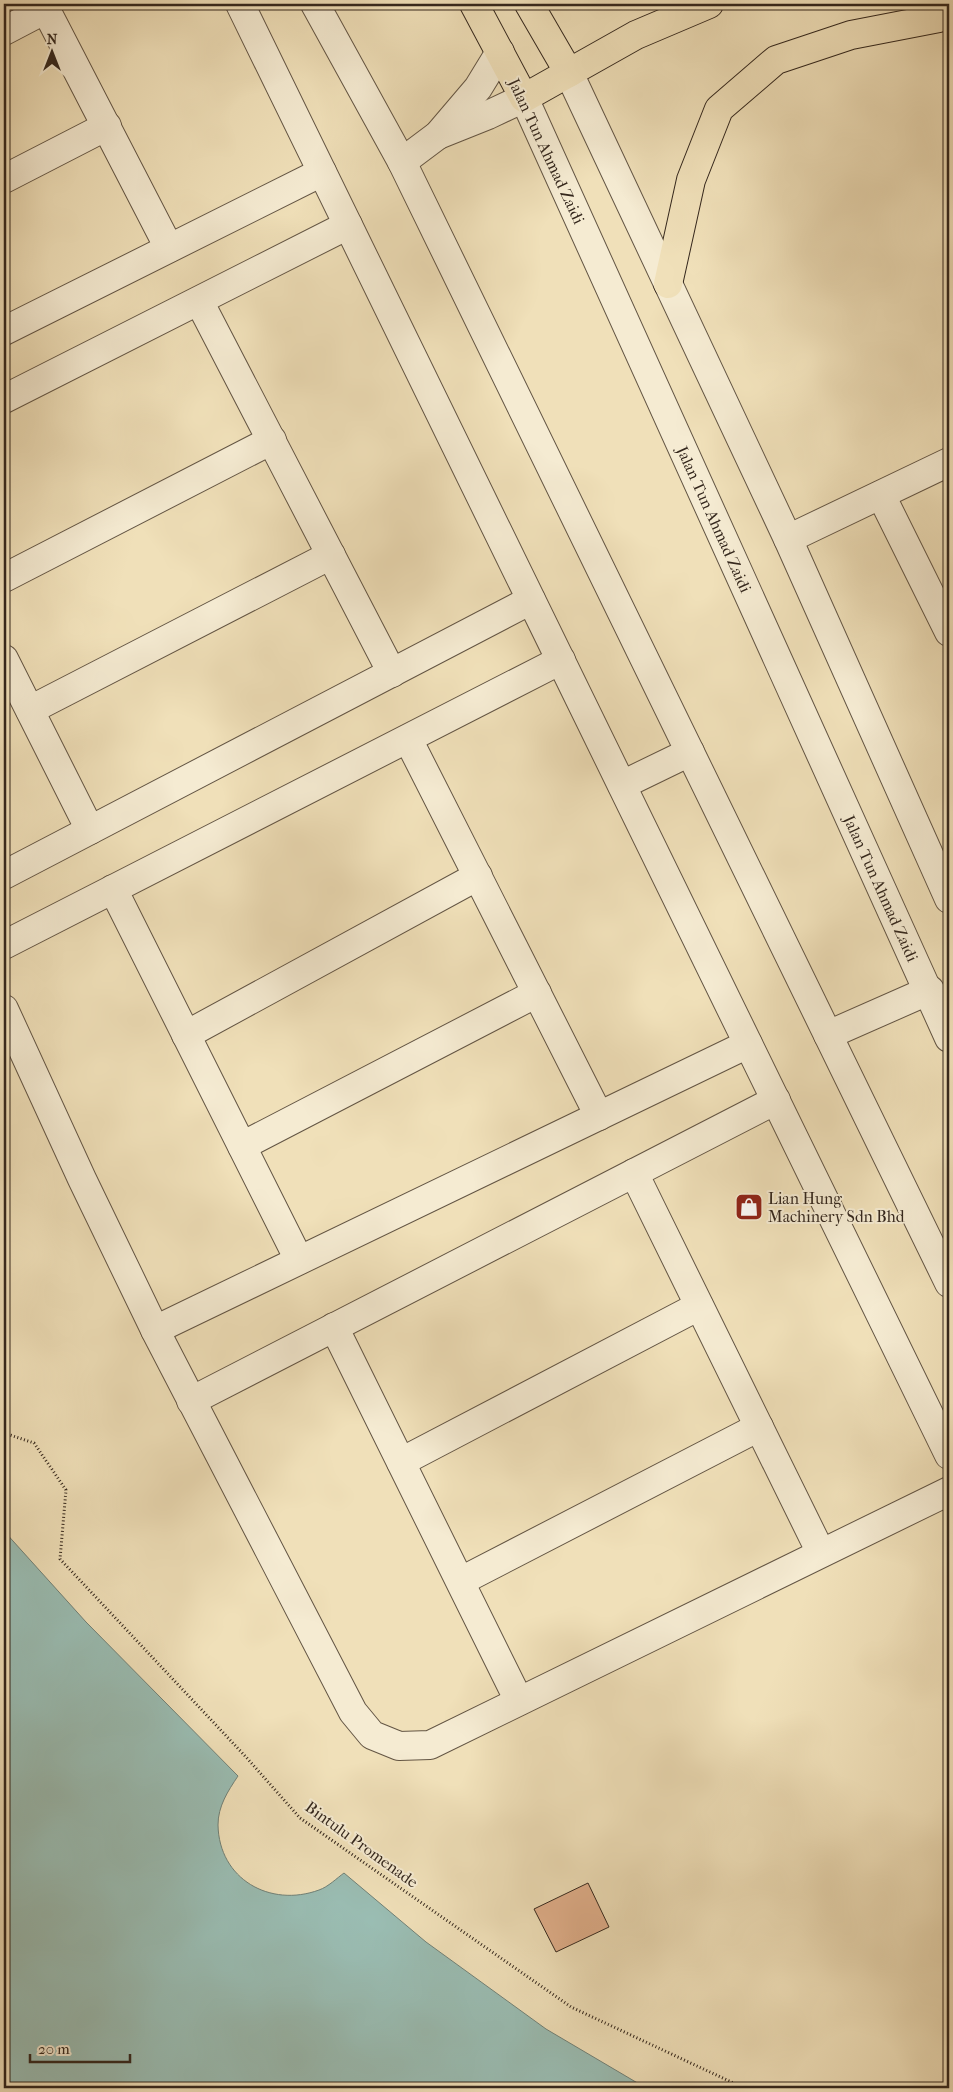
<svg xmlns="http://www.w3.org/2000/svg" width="953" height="2092" font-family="'IM FELL French Canon',serif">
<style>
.water{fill:#9abdb3;stroke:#718177}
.building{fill:#e1af8b;stroke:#34271d}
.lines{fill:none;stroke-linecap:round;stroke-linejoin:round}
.minor-casing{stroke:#635544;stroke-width:30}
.major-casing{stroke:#34271d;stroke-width:30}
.path{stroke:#34271d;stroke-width:3;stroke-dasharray:1 2.5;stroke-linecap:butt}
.minor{stroke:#f5ebd2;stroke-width:28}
.major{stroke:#f0e0b9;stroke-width:28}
.labels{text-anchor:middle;stroke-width:4;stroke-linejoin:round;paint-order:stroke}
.street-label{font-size:16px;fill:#34271d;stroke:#f5ebd2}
.poi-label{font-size:16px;fill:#34271d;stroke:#f5ebd2;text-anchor:start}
</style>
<rect width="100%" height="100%" fill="#f0e0b9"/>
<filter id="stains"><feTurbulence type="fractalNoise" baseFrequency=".004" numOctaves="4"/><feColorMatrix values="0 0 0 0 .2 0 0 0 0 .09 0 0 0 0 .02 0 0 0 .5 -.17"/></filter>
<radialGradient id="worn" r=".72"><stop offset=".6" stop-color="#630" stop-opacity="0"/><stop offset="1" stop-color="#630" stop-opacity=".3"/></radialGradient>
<!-- water -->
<path class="water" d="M4,1531l82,91 152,154c-10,15 -20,30 -20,49 1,54 52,83 101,65 9,-3 18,-12 25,-17l82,69 120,87 100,59h-642z"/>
<!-- building -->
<polygon class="building" points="588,1883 609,1927 556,1952 534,1909"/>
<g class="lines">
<defs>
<g id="minor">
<polyline points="43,4 169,248"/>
<polyline points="240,4 949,1455"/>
<polyline points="315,4 402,162 949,1283"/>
<polyline points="4,31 46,9"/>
<polyline points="569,73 788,539 949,899"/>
<path id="s1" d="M438,135l50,-20 36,-17 425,940"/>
<polyline points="402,162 438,135 478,88 500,52"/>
<polyline points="4,179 107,126"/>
<polyline points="199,301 392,673"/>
<polyline points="4,331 322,172"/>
<polyline points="4,399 348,225"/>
<polyline points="881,495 949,632"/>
<polyline points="788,539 949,462"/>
<polyline points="4,578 272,440"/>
<polyline points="4,659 90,830"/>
<polyline points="30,710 331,555"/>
<polyline points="408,739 599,1116"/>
<polyline points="622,785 690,752"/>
<polyline points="4,875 531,600"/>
<polyline points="113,889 299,1260"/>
<polyline points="4,945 561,660"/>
<polyline points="4,1009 82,1179 155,1330 353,1712 372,1735 399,1746 430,1745 949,1491"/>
<polyline points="186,1035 478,876"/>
<polyline points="828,1035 930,990"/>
<polyline points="242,1146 537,993"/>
<polyline points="634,1173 821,1553"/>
<polyline points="334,1327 519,1701"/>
<polyline points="155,1330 748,1044"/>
<polyline points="191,1401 776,1100"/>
<polyline points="401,1462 699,1306"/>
<polyline points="461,1581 759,1427"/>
</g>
<g id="major">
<polyline points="474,4 524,98 636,35 709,4"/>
<polyline points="529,4 569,73"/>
<polyline points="668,284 691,180 719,109 776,60 851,35 939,18"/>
</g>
</defs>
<!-- minor casing -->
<use href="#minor" class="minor-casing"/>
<!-- major casing -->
<use href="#major" class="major-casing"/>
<!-- path -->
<polyline class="path" points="4,1433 34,1443 66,1490 60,1559 246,1757 300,1818 571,2007 744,2088"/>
<!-- minor -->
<use href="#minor" class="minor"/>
<!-- major -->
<use href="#major" class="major"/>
</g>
<!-- icons -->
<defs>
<symbol id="shop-square" viewBox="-11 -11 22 22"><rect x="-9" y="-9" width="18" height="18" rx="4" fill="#8f2418" stroke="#f5ebd2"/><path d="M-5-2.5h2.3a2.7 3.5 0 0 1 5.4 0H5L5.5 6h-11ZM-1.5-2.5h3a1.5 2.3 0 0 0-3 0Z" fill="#fff"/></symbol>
</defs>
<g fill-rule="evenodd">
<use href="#shop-square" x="733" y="1191" width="32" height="32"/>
</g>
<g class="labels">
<!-- street labels -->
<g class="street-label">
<text transform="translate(547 151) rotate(65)" y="6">Jalan Tun Ahmad Zaidi</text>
<text dy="6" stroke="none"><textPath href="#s1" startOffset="556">Jalan Tun Ahmad Zaidi</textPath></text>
<text dy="6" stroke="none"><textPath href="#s1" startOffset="961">Jalan Tun Ahmad Zaidi</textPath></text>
<text transform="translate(362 1844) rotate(36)" y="6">Bintulu Promenade</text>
</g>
<!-- poi labels -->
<g class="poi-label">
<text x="768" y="1204">Lian Hung<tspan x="768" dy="18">Machinery Sdn Bhd</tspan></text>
</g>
</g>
<!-- margin -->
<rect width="953" height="2092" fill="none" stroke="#f0e0b9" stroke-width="20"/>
<rect x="5" y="5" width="943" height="2082" fill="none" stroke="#34271d" stroke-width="2.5"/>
<rect x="10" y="10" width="933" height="2072" fill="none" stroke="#34271d"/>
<!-- north arrow -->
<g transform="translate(52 52)" stroke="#f5ebd2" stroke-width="4" paint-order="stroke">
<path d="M0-4L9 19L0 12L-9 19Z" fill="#34271d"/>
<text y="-8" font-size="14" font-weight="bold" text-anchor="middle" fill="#34271d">N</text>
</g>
<!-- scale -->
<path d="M30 2054v8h100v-8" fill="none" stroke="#34271d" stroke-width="2.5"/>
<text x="38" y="2054" font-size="15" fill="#34271d" stroke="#f5ebd2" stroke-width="4" paint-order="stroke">20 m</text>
<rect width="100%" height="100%" filter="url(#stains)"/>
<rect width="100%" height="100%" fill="url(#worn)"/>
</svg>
